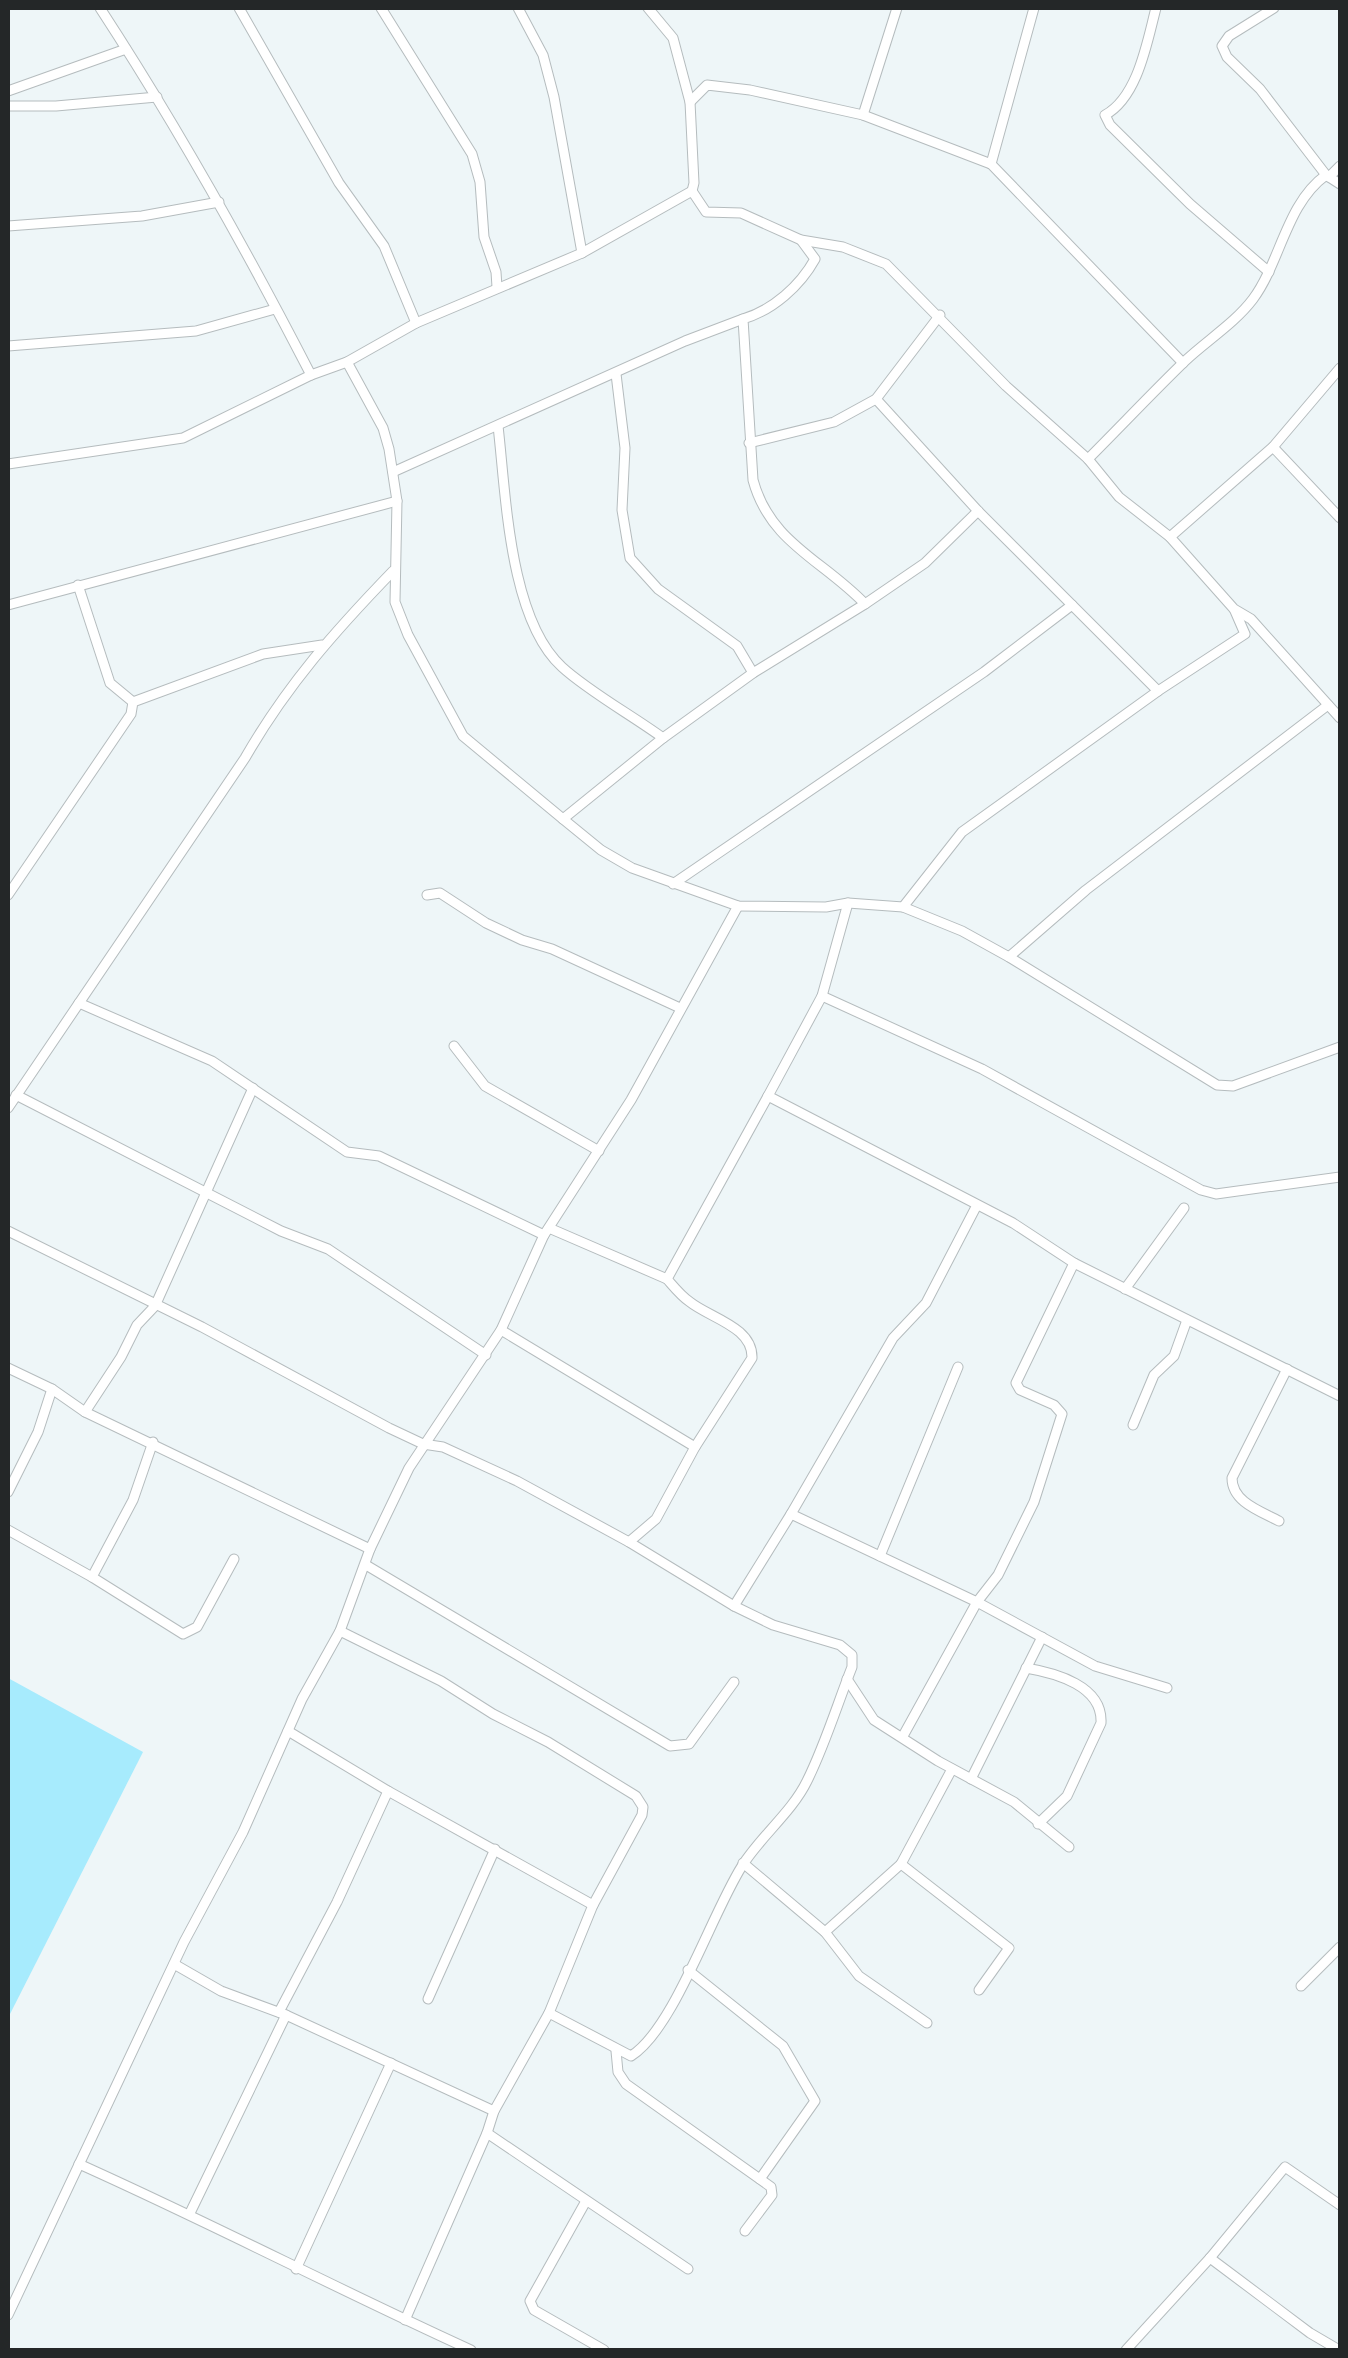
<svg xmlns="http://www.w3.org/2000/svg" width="1348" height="2358" font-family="'Roboto Condensed',sans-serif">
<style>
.green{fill:#a7ebfd}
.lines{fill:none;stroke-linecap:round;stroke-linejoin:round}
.street-casing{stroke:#b5bcbe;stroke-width:11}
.street{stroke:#fff;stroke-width:9}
</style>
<rect width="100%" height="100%" fill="#eef6f8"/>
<!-- green -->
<polygon class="green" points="8,1678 143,1752 8,2018"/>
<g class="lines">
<defs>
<g id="street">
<path d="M100,8c77,118 146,241 211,367"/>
<polyline points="239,8 339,183 384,246 416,323"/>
<polyline points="381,8 472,154 480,182 484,237 496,272 497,287"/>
<polyline points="518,8 543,55 554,97 582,253"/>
<polyline points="648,8 673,38 690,102 694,183 692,191"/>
<path d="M1156,8c-9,34 -18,89 -51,107l5,10 80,79 79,68"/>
<polyline points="1274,8 1229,36 1222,46 1227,57 1260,89 1326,175 1340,184"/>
<polyline points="8,91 126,49"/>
<polyline points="690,102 707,85 750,90 863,115 991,164 1183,363"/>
<polyline points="8,106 56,106 157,97"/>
<polyline points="863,115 897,8"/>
<polyline points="991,164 1034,8"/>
<polyline points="1329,177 1340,166"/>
<polyline points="8,226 142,216 219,202"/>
<polyline points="8,346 196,331 275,309"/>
<polyline points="347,362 383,428 389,449 397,501 395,602 408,635 463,736 563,819 601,850 632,868 738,906 826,907 848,903 903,907 962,931 1009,957 1217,1085 1233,1086 1340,1047"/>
<polyline points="616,374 625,448 622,510 630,558 658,589 737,646 753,673"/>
<polyline points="876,399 978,511 1158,691"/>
<path d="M498,426c8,68 11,193 64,241 26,24 71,49 101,71"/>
<polyline points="749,443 834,422 876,399 940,315"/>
<polyline points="1273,447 1340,518"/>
<path d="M1088,459c32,-32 64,-66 97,-98 21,-20 50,-38 68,-62 28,-38 33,-95 73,-124"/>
<polyline points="8,464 183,438 311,375 347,362 416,323 582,253 692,191 706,212 741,213 801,240 843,247 886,264 1006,386 1088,459 1119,497 1170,537 1234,609 1251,619 1340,718"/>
<polyline points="393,472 685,341 743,319"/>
<polyline points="1170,537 1273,447 1340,368"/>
<polyline points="78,585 110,683 133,702"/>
<polyline points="865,604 925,563 978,511"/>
<polyline points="8,605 397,501"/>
<path d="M563,819l100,-81 90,-65 112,-69c-42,-44 -95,-61 -112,-124l-10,-161c30,-9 57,-33 72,-60l-14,-19"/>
<polyline points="673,884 984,672 1072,605"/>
<polyline points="8,895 131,714 133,702 263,654 322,645"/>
<polyline points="427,895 440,893 486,923 522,940 552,949 680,1008"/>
<polyline points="848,903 822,996 768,1096 1013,1223 1074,1263 1340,1396"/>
<polyline points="903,907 962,832 1158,691 1245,634 1235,611"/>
<polyline points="1009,957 1086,890 1328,705"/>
<polyline points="822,996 982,1069 1201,1190 1216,1194 1340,1177"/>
<polyline points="79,1003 212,1061 347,1152 379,1156 544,1235"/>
<polyline points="454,1046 485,1086 599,1151"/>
<polyline points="16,1095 281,1231 328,1249 486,1355"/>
<path d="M8,1108l237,-350c42,-73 90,-127 148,-187"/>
<polyline points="549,1228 667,1279"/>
<path d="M8,1231l194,96 187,101 34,16 20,3 74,34 112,61 105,64 39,19 67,20 12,10v12c-15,38 -27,78 -45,114 -15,31 -47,56 -65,85 -31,49 -68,163 -111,190l-82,-43"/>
<polyline points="1125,1289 1184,1208"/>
<polyline points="501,1330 695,1447"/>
<polyline points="8,1368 52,1389 85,1412 370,1549"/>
<polyline points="85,1412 121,1357 137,1325 155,1306 253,1088"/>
<polyline points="1133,1425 1154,1375 1174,1356 1187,1320"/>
<polyline points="8,1492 38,1432 52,1389"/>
<polyline points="791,1514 977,1602 1095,1666 1167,1688"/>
<path d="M1279,1521c-19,-10 -47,-19 -47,-43l55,-109"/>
<polyline points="8,1530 92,1577 183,1634 197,1627 234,1559"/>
<path d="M629,1542l27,-23 39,-72 57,-89c1,-31 -42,-40 -62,-56 -9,-6 -16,-15 -23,-23l101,-183"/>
<polyline points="880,1556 958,1367"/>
<polyline points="366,1565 670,1746 689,1744 734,1682"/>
<polyline points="92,1577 133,1500 153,1442"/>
<polyline points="734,1606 791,1514 893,1338 926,1303 977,1205"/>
<polyline points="340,1631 441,1681 493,1714 548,1742 636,1796 643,1807 642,1815 593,1905"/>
<path d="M1026,1668c30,5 77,18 75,55l-34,73 -29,28"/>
<polyline points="847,1679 874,1720 938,1761 1014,1802 1069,1847"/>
<polyline points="288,1731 388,1791 593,1905 549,2013 494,2111 487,2133 405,2320"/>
<polyline points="903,1736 977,1602 998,1575 1034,1502 1062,1414 1054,1405 1020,1390 1016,1383 1074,1263"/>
<polyline points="971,1779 1042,1637"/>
<polyline points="743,1863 825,1932 859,1976 927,2023"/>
<polyline points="901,1864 1009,1948 979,1990"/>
<polyline points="825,1932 901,1864 952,1769"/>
<polyline points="174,1964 221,1991 286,2015 494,2111"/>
<polyline points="688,1970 783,2046 815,2101 760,2179"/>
<polyline points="1301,1986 1340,1947"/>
<polyline points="428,1999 495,1849"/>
<polyline points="279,2012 337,1902 388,1791"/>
<polyline points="616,2051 618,2072 626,2084 771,2187 772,2195 745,2231"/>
<polyline points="487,2133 688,2269"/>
<path d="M79,2164c132,59 260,126 392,186"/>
<polyline points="586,2201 530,2301 534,2310 604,2350"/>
<polyline points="190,2213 286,2015"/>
<polyline points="1210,2258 1310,2333 1339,2350"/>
<polyline points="296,2269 391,2063"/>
<polyline points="8,2315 184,1942 243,1832 302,1699 340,1631 370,1549 409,1468 501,1330 544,1235 631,1100 738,906"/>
<polyline points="1126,2350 1210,2258 1285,2167 1340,2205"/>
</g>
</defs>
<!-- street casing -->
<use href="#street" class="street-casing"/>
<!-- street -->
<use href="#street" class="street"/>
</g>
<!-- border -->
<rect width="1348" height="2358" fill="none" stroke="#242728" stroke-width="20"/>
</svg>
